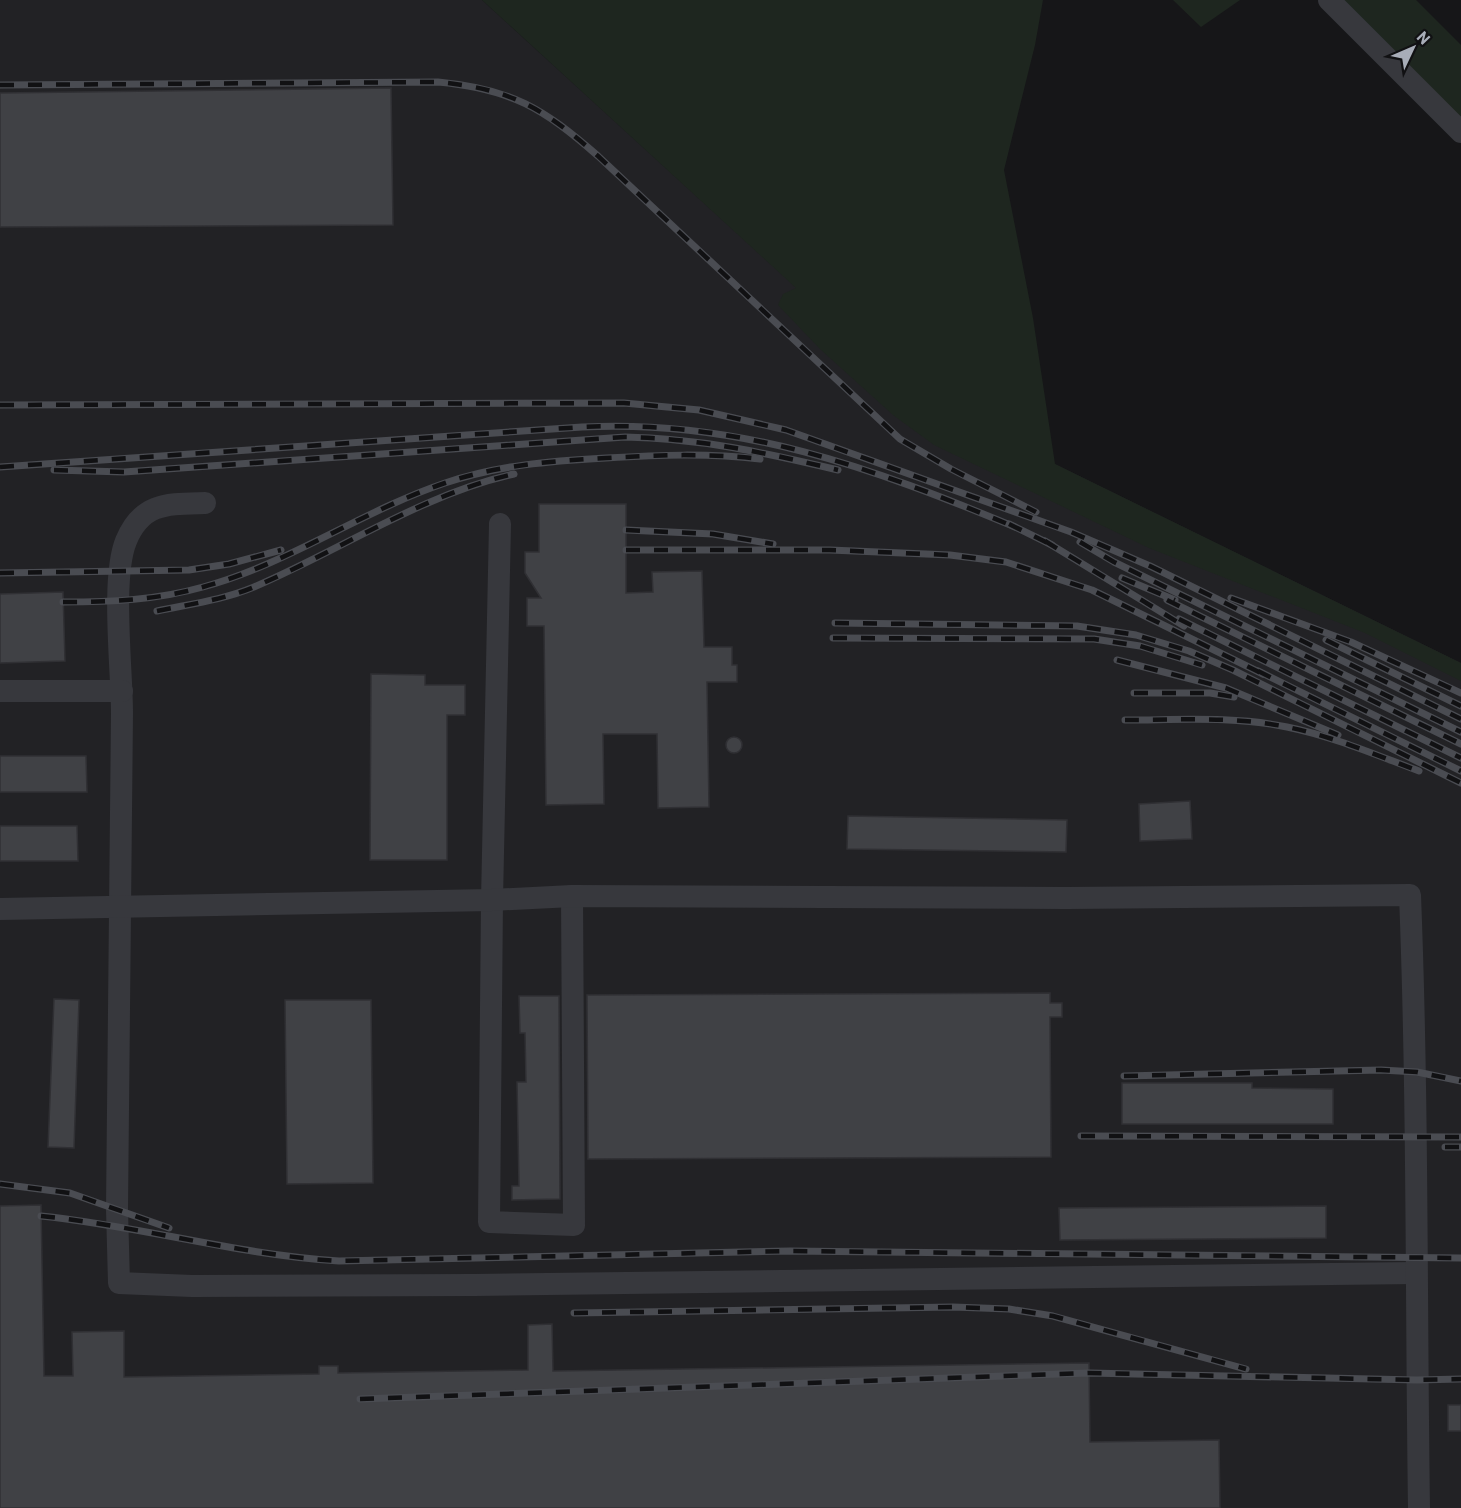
<svg xmlns="http://www.w3.org/2000/svg" width="1461" height="1508" font-family="Barlow,sans-serif">
<style>
.built{fill:#222225}
.green{fill:#1e261f}
.building{fill:#404145;stroke:#303034;stroke-width:1.5}
.lines{fill:none;stroke-linecap:round;stroke-linejoin:round}
.minor{stroke:#37383d;stroke-width:22}
.rail-casing{stroke:#4a4c52;stroke-width:7}
.rail{stroke:#111113;stroke-width:4.5;stroke-dasharray:14;stroke-linecap:butt}
</style>
<rect width="100%" height="100%" fill="#161618"/>
<!-- built -->
<polygon class="built" points="0,0 482,0 914,395 1461,663 1461,1508 0,1508"/>
<!-- green -->
<g class="green">
<polygon points="482,0 1043,0 1035,45 1004,170 1033,318 1055,464 1461,663 1461,681 1365,633 1149,548 934,445 893,415 820,349 778,305 783,294 796,288"/>
<polygon points="1173,0 1240,0 1201,27"/>
<polygon points="1342,0 1416,0 1461,45 1461,118"/>
</g>
<!-- building -->
<g class="building">
<polygon points="391,88 393,225 0,227 0,93"/>
<polygon points="539,504 626,504 626,593 653,592 652,572 702,571 704,647 732,647 732,665 737,665 737,682 707,682 709,807 658,808 657,734 603,734 604,804 546,805 544,626 527,626 527,598 541,598 525,573 525,552 539,552"/>
<polygon points="63,592 65,661 0,663 0,594"/>
<polygon points="371,674 425,675 425,685 465,685 465,715 447,715 447,860 370,860"/>
<circle cx="734" cy="745" r="8"/>
<polygon points="0,756 86,756 87,792 0,792"/>
<polygon points="1190,801 1192,839 1140,841 1139,804"/>
<polygon points="848,816 1067,820 1066,852 847,849"/>
<polygon points="0,826 77,826 78,861 0,861"/>
<polygon points="1050,993 1050,1003 1062,1003 1062,1017 1050,1017 1051,1157 588,1159 587,995"/>
<polygon points="519,996 559,996 560,1199 512,1200 512,1186 519,1186 517,1082 526,1082 525,1033 520,1033"/>
<polygon points="54,999 79,1000 74,1148 48,1147"/>
<polygon points="285,1000 371,1000 373,1183 287,1184"/>
<polygon points="1122,1083 1252,1083 1252,1088 1333,1089 1333,1124 1122,1124"/>
<polygon points="41,1205 44,1376 73,1376 72,1332 124,1331 124,1377 319,1374 319,1366 338,1366 338,1373 528,1370 528,1325 552,1324 553,1371 1089,1363 1090,1442 1219,1440 1220,1508 0,1508 0,1206"/>
<polygon points="1326,1206 1326,1238 1060,1240 1059,1208"/>
<rect x="1448" y="1405" width="13" height="26"/>
</g>
<g class="lines">
<!-- minor -->
<g class="minor">
<polyline points="1329,0 1461,132"/>
<path d="M205,503c-37,1 -63,-1 -79,38 -15,37 -4,129 -4,172 -1,166 -3,331 -5,496l2,74 73,3 282,-1 942,-12"/>
<polyline points="500,524 492,900 489,1222 574,1225 572,896"/>
<polyline points="0,691 122,691"/>
<path d="M0,909l492,-9 80,-4 495,2 343,-3c8,204 6,409 9,613"/>
</g>
<defs>
<g id="rail">
<path d="M0,85l438,-3c74,7 105,26 160,74l302,283 51,30 85,43"/>
<polyline points="0,405 624,403 699,410 786,430 1071,532 1150,566 1461,719"/>
<path d="M0,467l582,-40c157,-8 291,41 433,100"/>
<path d="M54,470l70,2 501,-35c73,1 142,16 213,33"/>
<polyline points="1009,524 1052,545"/>
<polyline points="626,530 713,534 773,544"/>
<polyline points="1045,541 1184,626"/>
<polyline points="1080,542 1114,562 1461,732"/>
<polyline points="626,550 830,550 950,555 1006,562 1092,590 1263,674"/>
<polyline points="0,573 189,570 229,564 281,550"/>
<polyline points="1122,578 1175,600"/>
<polyline points="1231,598 1351,642 1461,693"/>
<polyline points="1167,600 1461,744"/>
<path d="M63,602c48,0 94,-2 140,-15 85,-23 159,-76 242,-104 53,-18 106,-22 161,-25 52,-3 102,-5 154,1"/>
<path d="M157,611c33,-7 66,-11 97,-24 85,-36 169,-93 260,-113"/>
<polyline points="1179,619 1461,758"/>
<polyline points="835,623 1077,626 1136,635 1189,651 1233,670 1461,783"/>
<polyline points="833,638 1094,639 1140,646 1202,665"/>
<polyline points="1326,640 1461,706"/>
<polyline points="1117,660 1226,688 1338,735"/>
<polyline points="1258,671 1461,771"/>
<polyline points="1134,693 1210,693 1234,697"/>
<path d="M1125,720c53,0 110,-4 162,7 45,9 89,28 132,44"/>
<polyline points="1124,1076 1381,1070 1417,1072 1461,1081"/>
<polyline points="1081,1136 1461,1137"/>
<polyline points="1445,1147 1461,1147"/>
<polyline points="0,1184 70,1193 169,1228"/>
<path d="M41,1216c100,10 197,39 298,45l451,-10 671,7"/>
<polyline points="574,1313 953,1307 1009,1309 1053,1316 1246,1369"/>
<polyline points="360,1399 1089,1373 1417,1380 1461,1379"/>
</g>
</defs>
<!-- rail casing -->
<use href="#rail" class="rail-casing"/>
<!-- rail -->
<use href="#rail" class="rail"/>
</g>
<!-- north arrow -->
<g transform="translate(1413 48) rotate(46)" stroke="#111113" stroke-width="4.5" paint-order="stroke">
<path d="M0-4.5L10 22L0 15L-10 22Z" fill="#a8adb8"/>
<text y="-9" font-size="16" font-weight="bold" text-anchor="middle" fill="#a8adb8">N</text>
</g>
</svg>
